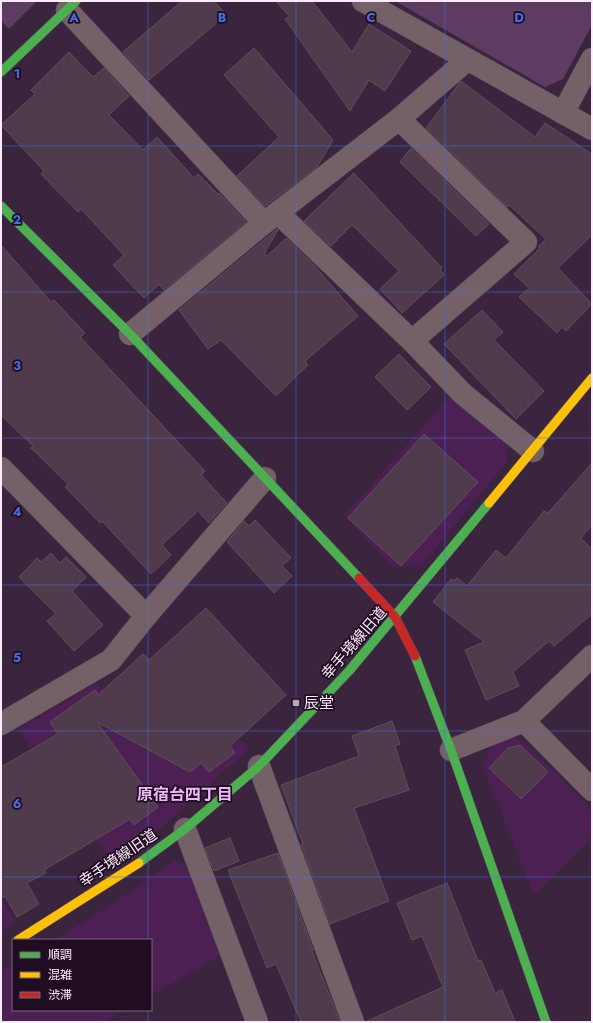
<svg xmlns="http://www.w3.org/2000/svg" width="593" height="1023" font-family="Jost,'Noto Sans JP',sans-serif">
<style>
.built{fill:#4c2052}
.green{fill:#5e3c62}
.building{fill:#503b4d;stroke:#624c5e}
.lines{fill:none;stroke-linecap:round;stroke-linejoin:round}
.street-casing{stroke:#544256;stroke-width:23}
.fast-casing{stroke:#544256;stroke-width:10}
.slow-casing{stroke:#544256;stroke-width:10}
.jam-casing{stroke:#544256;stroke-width:10}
.street{stroke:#746067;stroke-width:22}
.fast{stroke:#4caf50;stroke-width:9}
.slow{stroke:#ffc107;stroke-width:9}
.jam{stroke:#c62828;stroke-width:9}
.grid{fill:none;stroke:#496ddf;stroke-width:1;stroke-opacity:0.55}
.poi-dot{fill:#b8a5ba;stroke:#200d22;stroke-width:1.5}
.labels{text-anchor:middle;stroke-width:3.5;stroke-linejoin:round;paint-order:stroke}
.street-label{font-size:15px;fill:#fbebfc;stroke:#200d22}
.poi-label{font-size:15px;fill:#fbebfc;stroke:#200d22;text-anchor:start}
.neighbourhood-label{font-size:16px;font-weight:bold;fill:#edbaf3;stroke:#200d22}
.grid-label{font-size:13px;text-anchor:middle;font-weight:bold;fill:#496ddf;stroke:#200d22;stroke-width:3.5;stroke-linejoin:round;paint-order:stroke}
</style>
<rect width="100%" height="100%" fill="#3b243e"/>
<!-- built -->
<g class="built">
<polygon points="452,394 507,443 507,462 421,566 394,568 344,516"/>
<polygon points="97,683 147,743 201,694 249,749 160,829 111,862 66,794 58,798 19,729"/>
<polygon points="509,737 523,741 592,809 592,838 534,895 483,766 493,743"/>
<polygon points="175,860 188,866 220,956 151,995 151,940 55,940 108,907"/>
<polygon points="1,897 15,923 1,932"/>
<polygon points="13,964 13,1010 125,1010 104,1022 1,1022 1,971"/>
</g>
<!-- green -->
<g class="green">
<polygon points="1,1 37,1 9,29 1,21"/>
<polygon points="395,1 592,1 592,25 563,79 545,87"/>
</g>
<!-- building -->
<g class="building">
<polygon points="182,1 214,1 226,15 149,80 123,52"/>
<polygon points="276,1 312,1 352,52 369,24 411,51 385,91 369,80 350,111 285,19 289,16"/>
<polygon points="254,48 333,140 317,167 265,206 237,176 279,137 224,75"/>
<polygon points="69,52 93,77 104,68 129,96 109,115 143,150 157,137 194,178 198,174 218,194 219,193 246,222 164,290 159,284 144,298 113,265 124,255 81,209 78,212 41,174 44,171 1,125 35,94 31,90"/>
<polygon points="461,81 535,137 545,123 592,154 592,235 558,268 592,304 566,331 562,327 557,333 519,297 529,288 514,274 540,248 539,246 546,239 509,205 507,207 426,128"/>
<polygon points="411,148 489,224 476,236 400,162"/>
<polygon points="354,173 442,268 440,270 444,275 402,313 380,289 399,271 352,225 331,246 304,221"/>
<polygon points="277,229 278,230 264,254 267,256 286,238 313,264 358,316 305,361 308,365 276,396 221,340 208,349 179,310"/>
<polygon points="1,245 51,302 54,300 85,333 80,337 205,471 201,475 227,503 209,523 198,511 162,545 171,555 151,574 102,521 100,523 65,487 68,484 31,448 33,446 1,415"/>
<polygon points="482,310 503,332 494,340 544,391 516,419 444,344"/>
<polygon points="399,354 431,387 407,410 375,377"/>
<polygon points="424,434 478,482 401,566 348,518"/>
<polygon points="592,463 592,525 581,538 592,549 592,614 554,646 549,641 513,672 519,686 486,700 465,650 484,642 433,602 451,579 454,581 457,578 467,586 496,550 506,558 544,511 548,513"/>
<polygon points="255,520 291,558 282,566 292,576 274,593 227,542 244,521 249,526"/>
<polygon points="51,553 60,563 66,557 86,577 72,591 103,625 74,651 47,621 56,614 19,577 37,558 41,562"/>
<polygon points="206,608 286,695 230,746 235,753 209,772 201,763 190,772 97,722 158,807 134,825 130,819 44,870 46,873 27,883 39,904 17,917 5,896 1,899 1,767 58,734 50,722 95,690 98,695 143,654 149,660"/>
<polygon points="392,721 400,744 395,746 409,790 354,808 389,901 330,924 301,844 303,844 281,785 359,756 352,736"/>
<polygon points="520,745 548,772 521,799 489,768 508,748"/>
<polygon points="230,838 239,861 214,871 205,848"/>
<polygon points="278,853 313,950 312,951 340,1022 301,1022 276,964 267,968 228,870"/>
<polygon points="447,883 478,961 481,960 495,993 502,990 515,1022 365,1022 443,987 422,936 412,940 397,903"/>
</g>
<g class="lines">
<defs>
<g id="street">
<polyline points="363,1 592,129"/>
<polyline points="67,10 264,223"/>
<polyline points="563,113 592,59"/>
<polyline points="399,119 526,242 412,341 463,394 533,451"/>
<polyline points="278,213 412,341"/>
<polyline points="130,334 264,223 399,119 467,60"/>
<polyline points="1,468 146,616"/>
<polyline points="524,721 592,790"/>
<polyline points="1,724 111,660 146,616 265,478"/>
<polyline points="451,750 524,721 592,656"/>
<polyline points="259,766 353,1022"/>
<polyline points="185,829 257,1022"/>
</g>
<g id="fast">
<polyline points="1,72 76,1"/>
<polyline points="1,206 130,334 359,578"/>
<polyline points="415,656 451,750 546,1022"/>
<polyline points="139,863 185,829 259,766 349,671 489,503"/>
</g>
<g id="slow">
<polyline points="489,503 592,378"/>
<polyline points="18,940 139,863"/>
</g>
<polyline id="jam" points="359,578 395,617 415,656"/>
</defs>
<!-- street casing -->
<use href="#street" class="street-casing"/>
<!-- fast casing -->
<use href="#fast" class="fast-casing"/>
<!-- slow casing -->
<use href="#slow" class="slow-casing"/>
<!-- jam casing -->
<use href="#jam" class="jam-casing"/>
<!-- street -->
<use href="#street" class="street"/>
<!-- fast -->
<use href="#fast" class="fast"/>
<!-- slow -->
<use href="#slow" class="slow"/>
<!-- jam -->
<use href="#jam" class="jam"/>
</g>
<!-- grid -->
<path class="grid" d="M148,1v939M296,1v1021M445,1v1021M1,146h591M1,292h591M1,438h591M1,585h591M1,731h591M1,877h591M148,1010v12"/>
<!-- markers -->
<rect class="poi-dot" x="292" y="699" width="8" height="8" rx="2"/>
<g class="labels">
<!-- street labels -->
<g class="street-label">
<text transform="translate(354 643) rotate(-49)" y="5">幸手境線旧道</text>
<text transform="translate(118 858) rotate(-34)" y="5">幸手境線旧道</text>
</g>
<!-- poi labels -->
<g class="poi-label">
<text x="304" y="708">辰堂</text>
</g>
<!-- neighbourhood labels -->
<g class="neighbourhood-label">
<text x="185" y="800">原宿台四丁目</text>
</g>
</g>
<g class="grid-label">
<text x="74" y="22">A</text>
<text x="222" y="22">B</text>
<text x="371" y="22">C</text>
<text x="519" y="22">D</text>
<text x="17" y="78">1</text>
<text x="17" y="224">2</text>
<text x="17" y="370">3</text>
<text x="17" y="516">4</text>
<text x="17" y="662">5</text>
<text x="17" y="808">6</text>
</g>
<!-- border -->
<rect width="593" height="1023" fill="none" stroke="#fbebfc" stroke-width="4"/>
<!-- legend -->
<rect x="12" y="939" width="140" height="72" fill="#200d22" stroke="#786679"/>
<rect x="20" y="952" width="20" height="6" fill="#4caf50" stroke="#786679"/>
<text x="48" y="959" font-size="12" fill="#fbebfc">順調</text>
<rect x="20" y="972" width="20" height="6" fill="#ffc107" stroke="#786679"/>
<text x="48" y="979" font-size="12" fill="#fbebfc">混雑</text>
<rect x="20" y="992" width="20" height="6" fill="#c62828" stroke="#786679"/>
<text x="48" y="999" font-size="12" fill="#fbebfc">渋滞</text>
</svg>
